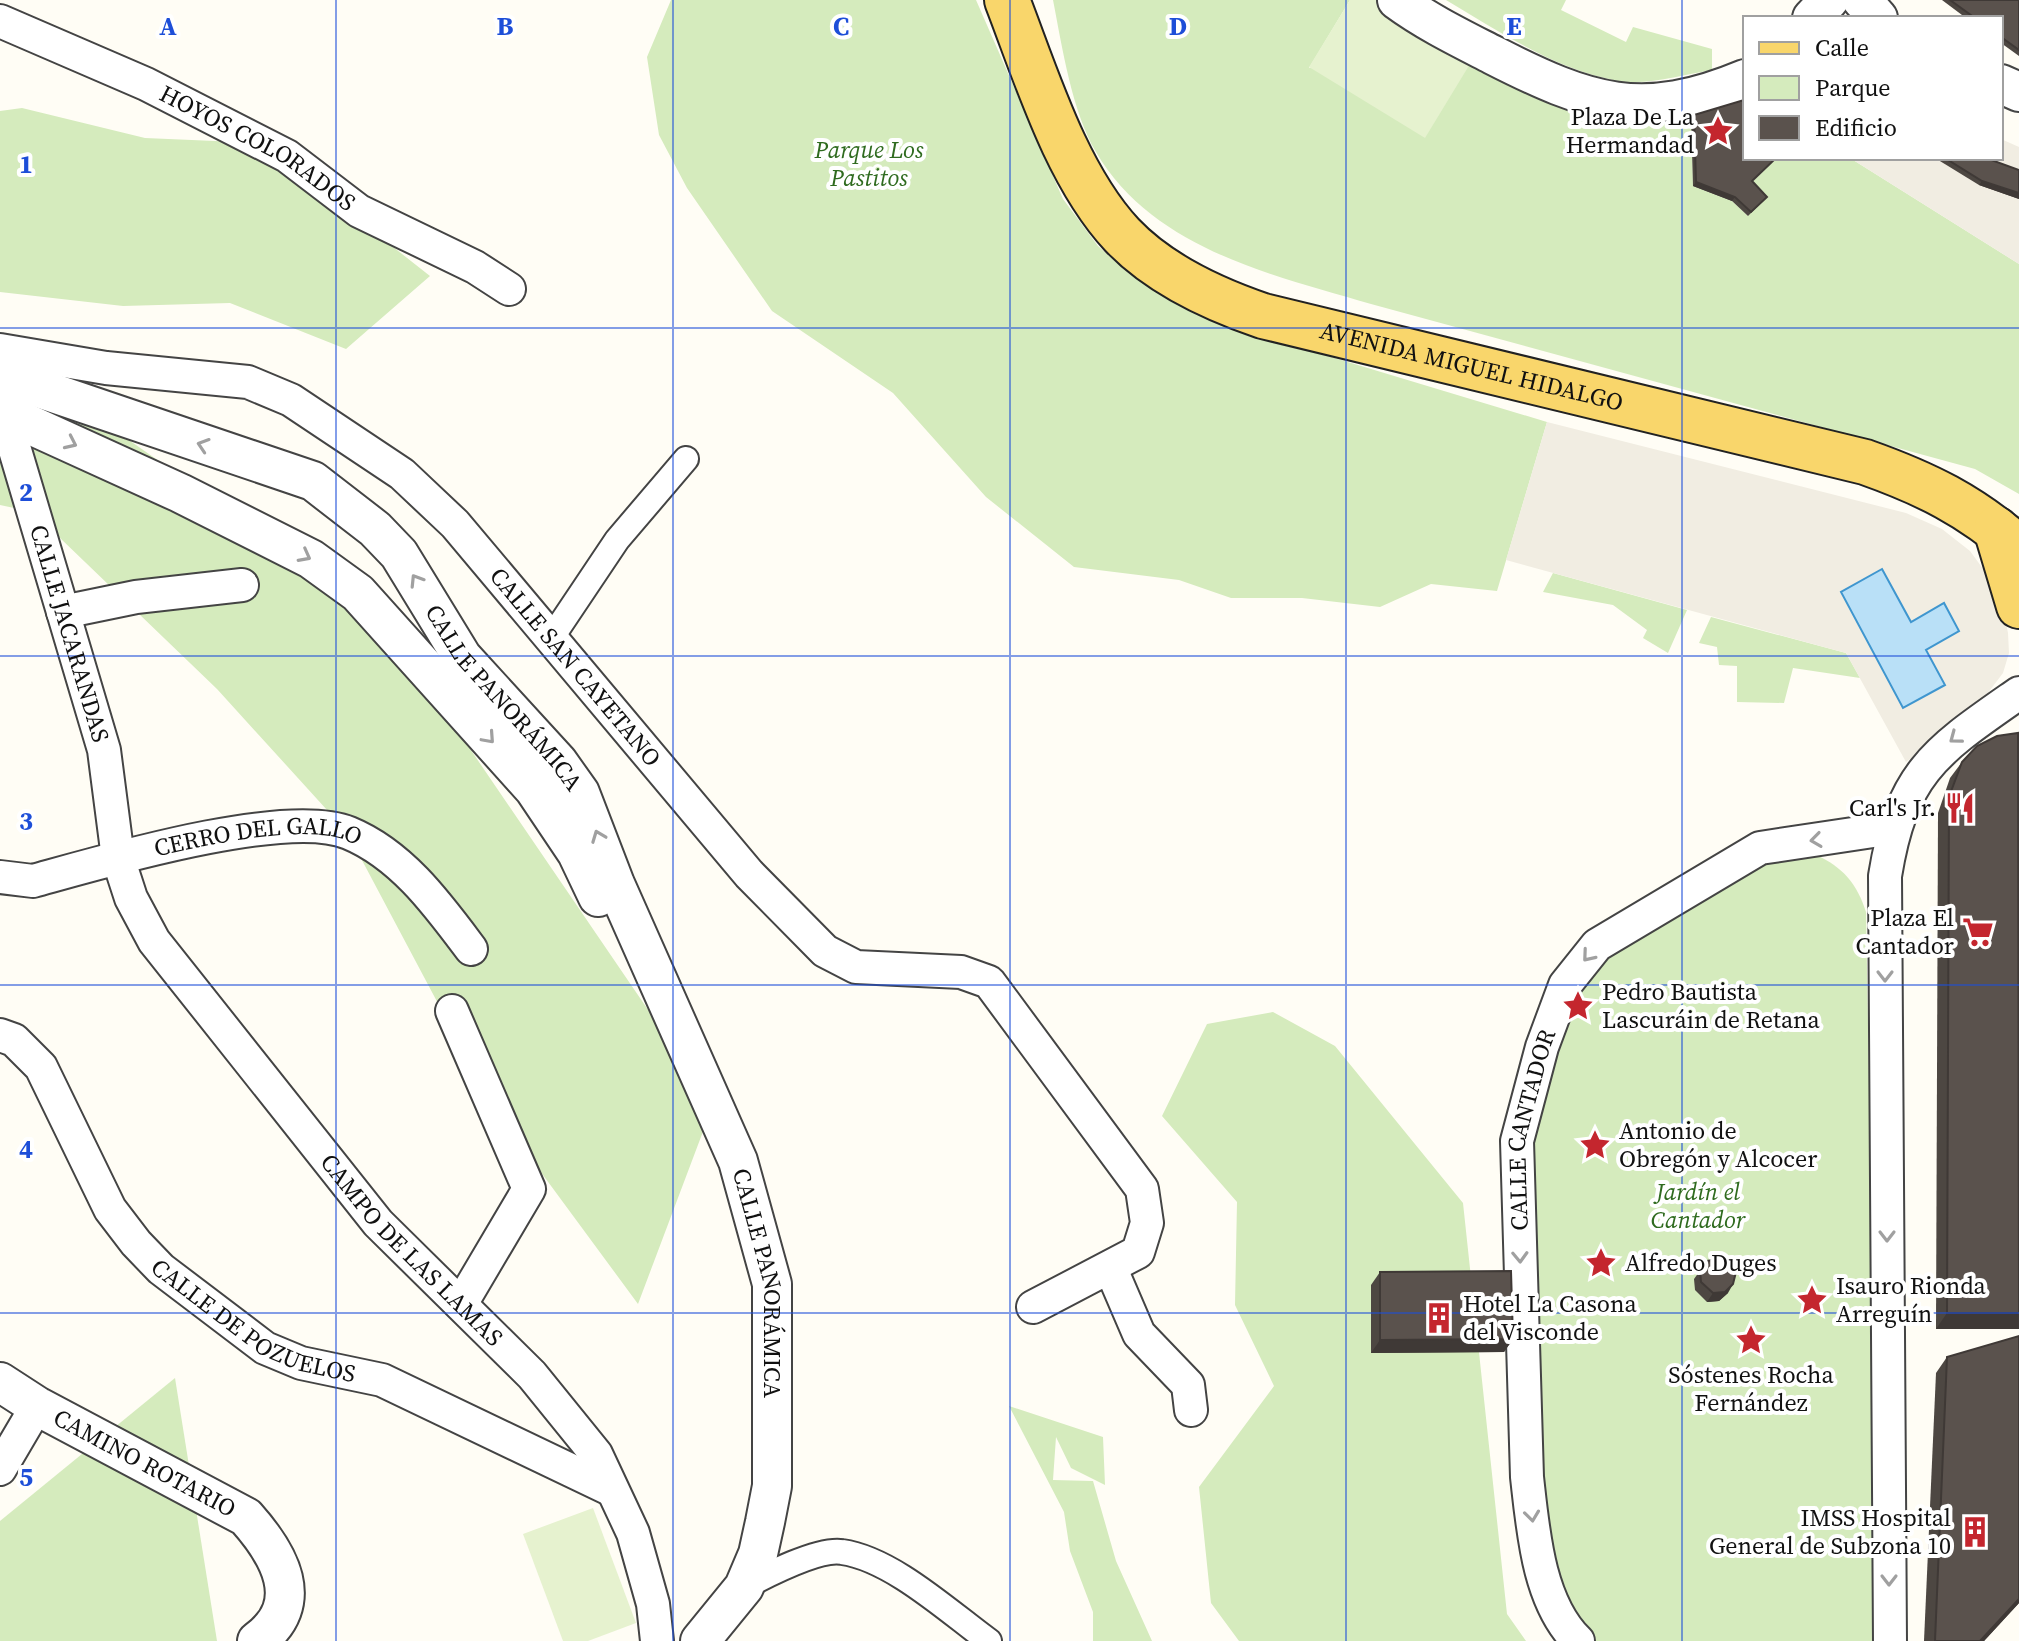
<svg xmlns="http://www.w3.org/2000/svg" width="2019" height="1641" font-family="'Source Serif 4',serif">
<style>
.green{fill:#d5ebbd}
.pitch{fill:#e6f2cf}
.plaza{fill:#f1ede2}
.water{fill:#b9e0f7;stroke:#3f96cf;stroke-width:2}
.lines{fill:none;stroke-linecap:round;stroke-linejoin:round}
.pedestrian-casing{stroke:#444;stroke-width:28}
.minor-casing{stroke:#444;stroke-width:36}
.tertiary-casing{stroke:#444;stroke-width:42}
.primary-casing{stroke:#222;stroke-width:48}
.pedestrian{stroke:#fff;stroke-width:24}
.minor{stroke:#fff;stroke-width:32}
.tertiary{stroke:#fff;stroke-width:38}
.primary{stroke:#f9d66b;stroke-width:44}
.wall{fill:#4d4742}
.shaded-wall{fill:#3f3936}
.building{fill:#5a524d;stroke:#3f3936;stroke-width:2}
.oneway{stroke:#a0a0a0}
.grid{fill:none;stroke:#1d4ed8;stroke-width:2;stroke-opacity:0.55}
.labels{text-anchor:middle;stroke-width:8;stroke-linejoin:round;paint-order:stroke}
.poi-label{font-size:24px;fill:#111;stroke:#fff;text-anchor:start}
.street-label{font-size:24px;fill:#111;stroke:#fff}
.park-label{font-size:24px;font-style:italic;fill:#2f6b1f;stroke:#fff}
.grid-label{font-size:26px;text-anchor:middle;font-weight:bold;fill:#1d4ed8;stroke:#fff;stroke-width:8;stroke-linejoin:round;paint-order:stroke}
</style>
<rect width="100%" height="100%" fill="#fffdf5"/>
<!-- green -->
<g class="green">
<polygon points="671,0 976,0 1063,199 1098,246 1131,275 1178,302 1248,332 1547,422 1497,591 1431,584 1380,607 1302,598 1231,598 1179,580 1074,567 986,497 893,393 772,311 687,188 659,135 647,57"/>
<path d="M1053,0h297l-41,68 164,-9 218,46 2,81 39,15 16,15 1,-31 28,-27h73l169,106v230l-44,-25 -604,-165c-100,-29 -219,-56 -275,-152 -24,-40 -34,-106 -43,-152z"/>
<path d="M1446,0h120l-5,10 65,32 7,-15 79,22v21c-31,5 -68,17 -99,10 -60,-12 -115,-49 -167,-80z"/>
<polygon points="22,108 145,138 261,143 430,276 346,349 230,303 123,306 0,292 0,111"/>
<polygon points="0,350 378,614 713,1105 638,1304 493,1107 347,832 217,689 33,512 0,505"/>
<polygon points="1553,573 1687,610 1668,653 1643,638 1647,630 1613,605 1543,592"/>
<polygon points="1711,617 1846,653 1860,678 1793,668 1784,703 1737,702 1737,666 1719,665 1717,647 1699,643"/>
<path d="M1816,855c27,12 41,29 50,57l13,729h-286l-15,-14 -27,-71 -14,-78 -12,-318 41,-158 27,-38 165,-105z"/>
<polygon points="1273,1012 1335,1046 1463,1203 1507,1614 1526,1641 1239,1641 1211,1603 1199,1487 1274,1386 1235,1305 1237,1202 1162,1116 1207,1024"/>
<polygon points="175,1378 217,1641 0,1641 0,1521"/>
<polygon points="1009,1406 1103,1437 1105,1485 1071,1468 1056,1437 1053,1480 1093,1481 1116,1561 1152,1641 1093,1641 1093,1612 1070,1551 1064,1512"/>
</g>
<!-- pitch -->
<g class="pitch">
<polygon points="1350,0 1377,0 1473,59 1425,138 1309,67"/>
<polygon points="593,1508 636,1623 588,1641 563,1641 523,1534"/>
</g>
<!-- plaza -->
<g class="plaza">
<polygon points="2001,139 2019,147 2019,264 1850,158 2001,158"/>
<polygon points="1547,422 1906,513 1942,529 1970,551 1989,577 2004,614 2008,633 2009,653 2003,673 1981,702 1951,730 1906,762 1846,653 1506,560"/>
</g>
<!-- water -->
<polygon class="water" points="1882,569 1911,622 1944,603 1959,631 1926,650 1945,685 1903,708 1841,592"/>
<g class="lines">
<defs>
<g id="pedestrian">
<polyline points="552,637 617,540 686,459"/>
<path d="M744,1587c21,-11 74,-39 98,-35 50,7 107,60 147,89"/>
</g>
<g id="minor">
<path id="s1" d="M0,21l146,63 141,72 72,55 116,56 34,22"/>
<path id="s2" d="M0,350l106,18 142,14 43,18 111,74 53,50 294,350 76,77 31,16 105,5 28,10 153,207 5,34 -9,29 -105,55"/>
<path id="s3" d="M4,413l100,337 14,108 13,40 23,43 224,282 154,152 64,79 37,79 20,71 4,37"/>
<polyline points="63,612 136,597 242,585"/>
<path id="s4" d="M0,877l33,4c69,-19 253,-74 316,-48 53,22 89,72 122,116"/>
<polyline points="452,1011 529,1189 461,1304"/>
<path id="s5" d="M0,1035l14,5 27,27 69,142 26,34 25,26 104,79 36,15 81,17 230,110"/>
<polyline points="1111,1269 1139,1334 1188,1385 1191,1410"/>
<polyline points="0,1469 37,1406"/>
<path id="s6" d="M1578,1641c-40,-39 -45,-111 -51,-164l-10,-336 25,-94 23,-62 32,-40 163,-97 133,-20"/>
<path d="M1890,1641l-5,-765c17,-105 51,-125 134,-183"/>
</g>
<g id="tertiary">
<path d="M1397,0c30,22 63,38 96,55 96,49 149,67 252,24"/>
<polyline points="1862,0 1878,18"/>
<polyline points="1812,18 1829,0"/>
<polyline points="2001,84 2019,92"/>
<path id="s7" d="M0,375l313,106 62,48 24,25 63,103 96,105 22,31 35,91 123,277 34,123v202l-7,36 -7,32 -14,33 -44,54"/>
<polyline points="0,411 180,493 311,559 358,593 534,789 577,853 598,897"/>
<path id="s8" d="M0,1382l37,24 209,111c32,36 63,86 11,124"/>
</g>
<g id="primary">
<path id="s9" d="M1007,0c29,75 59,175 115,235 37,39 91,64 141,81l602,146c62,22 104,43 154,86"/>
<polyline points="1996,529 2019,606"/>
</g>
</defs>
<!-- pedestrian casing -->
<use href="#pedestrian" class="pedestrian-casing"/>
<!-- minor casing -->
<use href="#minor" class="minor-casing"/>
<!-- tertiary casing -->
<use href="#tertiary" class="tertiary-casing"/>
<!-- primary casing -->
<use href="#primary" class="primary-casing"/>
<!-- pedestrian -->
<use href="#pedestrian" class="pedestrian"/>
<!-- minor -->
<use href="#minor" class="minor"/>
<!-- tertiary -->
<use href="#tertiary" class="tertiary"/>
<!-- primary -->
<use href="#primary" class="primary"/>
</g>
<!-- wall -->
<g class="wall">
<polygon points="1942,0 2019,0 2019,56 2001,43 2001,18 1966,18"/>
<polygon points="1694,115 1767,197 1748,216 1732,201 1693,186 1691,119"/>
<polygon points="1935,158 1986,158 2019,170 2019,199 1979,185"/>
<polygon points="2019,733 2019,1329 1936,1329 1938,813 1950,778 1962,762"/>
<polygon points="1707,1261 1728,1293 1719,1301 1707,1302 1695,1290 1694,1279"/>
<polygon points="1380,1272 1513,1339 1504,1352 1371,1353 1371,1285"/>
<polygon points="1947,1357 2019,1603 1984,1641 1924,1641 1936,1373"/>
</g>
<!-- shaded-wall -->
<g class="shaded-wall">
<polygon points="1982,181 2019,193 2019,199 1979,185"/>
<polygon points="1696,182 1735,197 1732,201 1693,186"/>
<polygon points="1733,1284 1728,1293 1719,1301 1707,1302 1713,1293"/>
<polygon points="1947,1313 2019,1313 2019,1329 1936,1329"/>
<polygon points="1513,1339 1504,1352 1371,1353 1380,1340"/>
<polygon points="2019,1599 2019,1603 1984,1641 1980,1641"/>
</g>
<!-- building -->
<g class="building">
<polygon points="1950,0 2019,0 2019,50 2001,37 2001,18 1975,18"/>
<polygon points="1744,100 1745,100 1745,158 1776,158 1752,181 1767,197 1751,212 1735,197 1696,182 1694,115"/>
<polygon points="1945,158 1986,158 2019,170 2019,193 1982,181"/>
<polygon points="2018,733 2019,1313 1947,1313 1949,797 1962,762 1977,746 1997,736"/>
<polygon points="1724,1258 1736,1272 1733,1284 1725,1292 1713,1293 1701,1282 1700,1270 1707,1261"/>
<polygon points="1511,1271 1513,1339 1380,1340 1380,1272"/>
<polygon points="2019,1336 2019,1599 1980,1641 1935,1641 1947,1357"/>
</g>
<!-- one-way arrows -->
<defs><path id="oneway-chevron" d="M-2-3.5L2.5 0L-2 3.5" fill="none" stroke-width="1.6" stroke-linecap="round" stroke-linejoin="round" transform="scale(2)"/></defs>
<g class="oneway">
<use href="#oneway-chevron" transform="translate(71 443) rotate(25)"/>
<use href="#oneway-chevron" transform="translate(203 445) rotate(-162)"/>
<use href="#oneway-chevron" transform="translate(305 556) rotate(28)"/>
<use href="#oneway-chevron" transform="translate(416 580) rotate(-122)"/>
<use href="#oneway-chevron" transform="translate(489 738) rotate(48)"/>
<use href="#oneway-chevron" transform="translate(1955 738) rotate(143)"/>
<use href="#oneway-chevron" transform="translate(598 836) rotate(-111)"/>
<use href="#oneway-chevron" transform="translate(1816 840) rotate(172)"/>
<use href="#oneway-chevron" transform="translate(1588 956) rotate(130)"/>
<use href="#oneway-chevron" transform="translate(1885 976) rotate(90)"/>
<use href="#oneway-chevron" transform="translate(1887 1236) rotate(90)"/>
<use href="#oneway-chevron" transform="translate(1520 1257) rotate(88)"/>
<use href="#oneway-chevron" transform="translate(1532 1516) rotate(83)"/>
<use href="#oneway-chevron" transform="translate(1889 1580) rotate(90)"/>
</g>
<!-- grid -->
<path class="grid" d="M336,0v1641M673,0v1641M1010,0v1641M1346,0v1641M1682,0v1641M0,328h2019M0,656h2019M0,985h2019M0,1313h2019"/>
<!-- icons -->
<defs>
<symbol id="sight-bare" viewBox="-9 -9 18 18"><path d="M0-6L1.8-2.2L6-1.7L2.9 1.2L3.7 5.4L0 3.3L-3.7 5.4L-2.9 1.2L-6-1.7L-1.8-2.2Z" fill="#c4262e" stroke="#fff" stroke-width="2.5" paint-order="stroke"/></symbol>
<symbol id="restaurant-bare" viewBox="-9 -9 18 18"><path d="M-5-6h1v4h1v-4h1v4h1v-4h1v5L-1.5 .5V6h-2V.5L-5-1ZM5-6V6H3V1.5H1.5Q1.5-4 5-6Z" fill="#c4262e" stroke="#fff" stroke-width="2.5" paint-order="stroke"/></symbol>
<symbol id="supermarket-bare" viewBox="-9 -9 18 18"><path d="M-6-5.5h2.5l.6 2H6L4.5 2H-2.5L-4.4-4H-6ZM-1.5 3.2a1.3 1.3 0 1 0 .1 0ZM3 3.2a1.3 1.3 0 1 0 .1 0Z" fill="#c4262e" stroke="#fff" stroke-width="2.5" paint-order="stroke"/></symbol>
<symbol id="building-bare" viewBox="-9 -9 18 18"><path d="M-4-6H4V6H1V3H-1V6H-4ZM-2.5-4.3h1.7v1.8h-1.7ZM.8-4.3h1.7v1.8H.8ZM-2.5-1h1.7V.8h-1.7ZM.8-1h1.7V.8H.8Z" fill="#c4262e" stroke="#fff" stroke-width="2.5" paint-order="stroke"/></symbol>
</defs>
<g fill-rule="evenodd">
<use href="#sight-bare" x="1696" y="109" width="44" height="44"/>
<use href="#restaurant-bare" x="1938" y="786" width="44" height="44"/>
<use href="#supermarket-bare" x="1956" y="910" width="44" height="44"/>
<use href="#sight-bare" x="1556" y="984" width="44" height="44"/>
<use href="#sight-bare" x="1573" y="1123" width="44" height="44"/>
<use href="#sight-bare" x="1579" y="1241" width="44" height="44"/>
<use href="#sight-bare" x="1790" y="1278" width="44" height="44"/>
<use href="#building-bare" x="1417" y="1296" width="44" height="44"/>
<use href="#sight-bare" x="1729" y="1318" width="44" height="44"/>
<use href="#building-bare" x="1953" y="1510" width="44" height="44"/>
</g>
<g class="labels">
<!-- poi labels -->
<g class="poi-label">
<text x="1694" y="125" text-anchor="end">Plaza De La<tspan x="1694" dy="28">Hermandad</tspan></text>
<text x="1936" y="816" text-anchor="end">Carl's Jr.</text>
<text x="1954" y="926" text-anchor="end">Plaza El<tspan x="1954" dy="28">Cantador</tspan></text>
<text x="1602" y="1000">Pedro Bautista<tspan x="1602" dy="28">Lascuráin de Retana</tspan></text>
<text x="1619" y="1139">Antonio de<tspan x="1619" dy="28">Obregón y Alcocer</tspan></text>
<text x="1625" y="1271">Alfredo Duges</text>
<text x="1836" y="1294">Isauro Rionda<tspan x="1836" dy="28">Arreguín</tspan></text>
<text x="1463" y="1312">Hotel La Casona<tspan x="1463" dy="28">del Visconde</tspan></text>
<text x="1751" y="1383" text-anchor="middle">Sóstenes Rocha<tspan x="1751" dy="28">Fernández</tspan></text>
<text x="1951" y="1526" text-anchor="end">IMSS Hospital<tspan x="1951" dy="28">General de Subzona 10</tspan></text>
</g>
<!-- street labels -->
<g class="street-label">
<text dy="8" stroke="none"><textPath href="#s1" startOffset="288">HOYOS COLORADOS</textPath></text>
<text dy="8" stroke="none"><textPath href="#s9" startOffset="642">AVENIDA MIGUEL HIDALGO</textPath></text>
<text dy="8" stroke="none"><textPath href="#s3" startOffset="230">CALLE JACARANDAS</textPath></text>
<text dy="8" stroke="none"><textPath href="#s2" startOffset="690">CALLE SAN CAYETANO</textPath></text>
<text dy="8" stroke="none"><textPath href="#s7" startOffset="622">CALLE PANORÁMICA</textPath></text>
<text dy="8" stroke="none"><textPath href="#s4" startOffset="264">CERRO DEL GALLO</textPath></text>
<text dy="8" stroke="none"><textPath href="#s6" startOffset="524">CALLE CANTADOR</textPath></text>
<text dy="8" stroke="none"><textPath href="#s3" startOffset="954">CAMPO DE LAS LAMAS</textPath></text>
<text dy="8" stroke="none"><textPath href="#s7" startOffset="1270">CALLE PANORÁMICA</textPath></text>
<text dy="8" stroke="none"><textPath href="#s5" startOffset="398">CALLE DE POZUELOS</textPath></text>
<text dy="8" stroke="none"><textPath href="#s8" startOffset="166">CAMINO ROTARIO</textPath></text>
</g>
<!-- park labels -->
<g class="park-label">
<text x="869" y="158">Parque Los<tspan x="869" dy="28">Pastitos</tspan></text>
<text x="1698" y="1200">Jardín el<tspan x="1698" dy="28">Cantador</tspan></text>
</g>
</g>
<g class="grid-label">
<text x="168" y="35">A</text>
<text x="505" y="35">B</text>
<text x="841" y="35">C</text>
<text x="1178" y="35">D</text>
<text x="1514" y="35">E</text>
<text x="26" y="173">1</text>
<text x="26" y="501">2</text>
<text x="26" y="830">3</text>
<text x="26" y="1158">4</text>
<text x="26" y="1486">5</text>
</g>
<!-- legend -->
<rect x="1743" y="16" width="260" height="144" fill="#ffffff" stroke="#a0a0a0" stroke-width="2"/>
<rect x="1759" y="42" width="40" height="12" fill="#f9d66b" stroke="#a0a0a0" stroke-width="2"/>
<text x="1815" y="56" font-size="24" fill="#111111">Calle</text>
<rect x="1759" y="76" width="40" height="24" fill="#d5ebbd" stroke="#a0a0a0" stroke-width="2"/>
<text x="1815" y="96" font-size="24" fill="#111111">Parque</text>
<rect x="1759" y="116" width="40" height="24" fill="#5a524d" stroke="#a0a0a0" stroke-width="2"/>
<text x="1815" y="136" font-size="24" fill="#111111">Edificio</text>
</svg>
